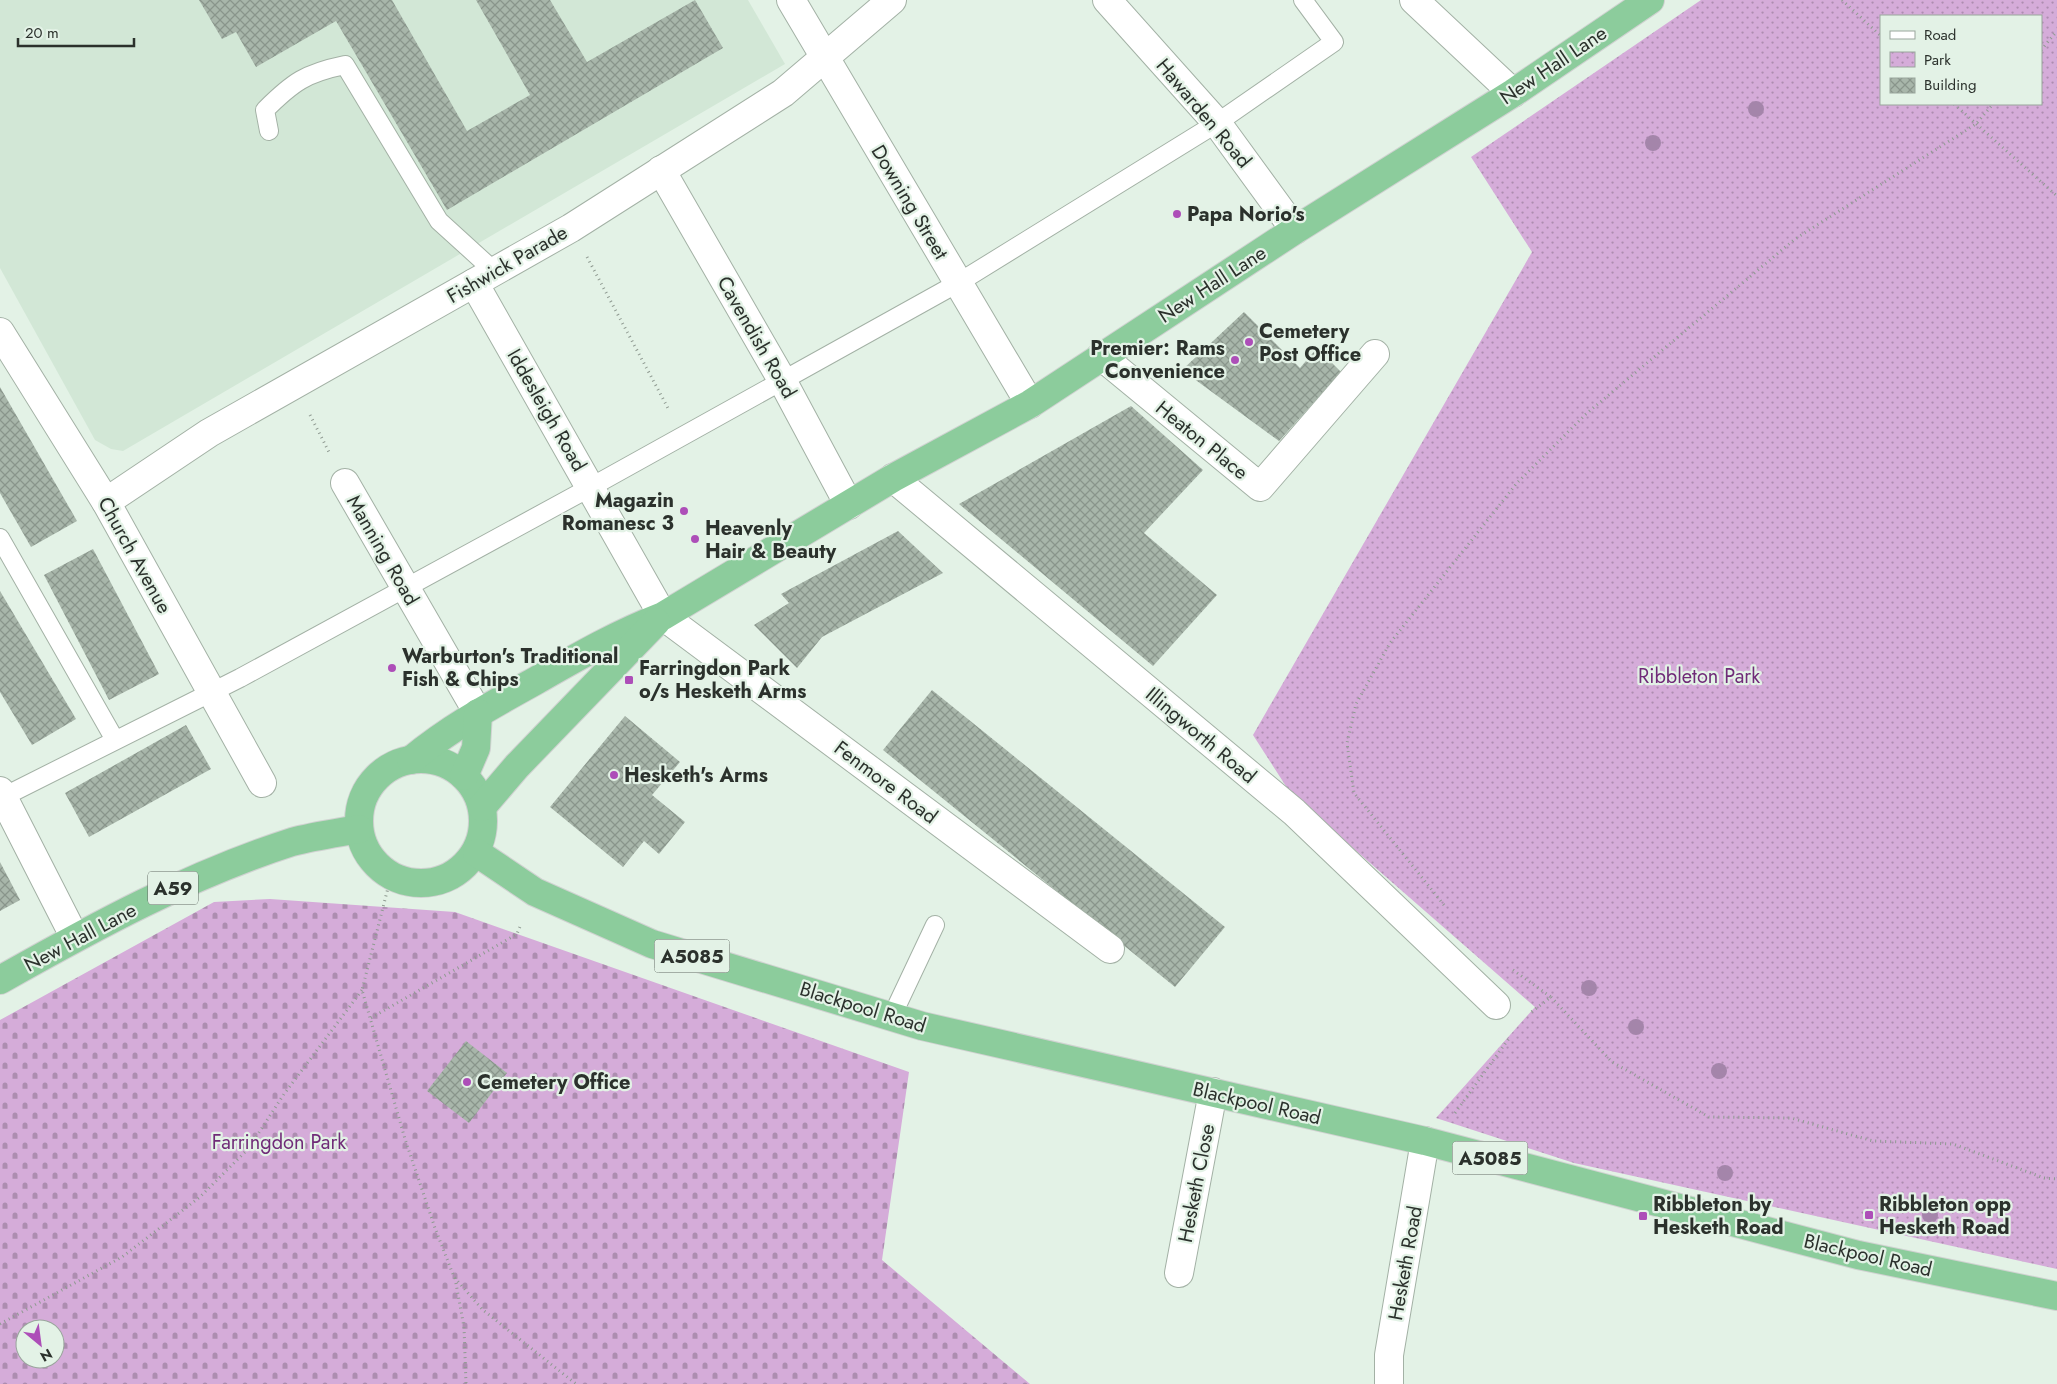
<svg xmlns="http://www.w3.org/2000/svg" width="2057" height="1384" font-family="Jost,sans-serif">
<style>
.built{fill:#d2e7d6}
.cemetery{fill:url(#cemetery-stones);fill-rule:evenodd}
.park{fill:url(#park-dots);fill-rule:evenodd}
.building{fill:url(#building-cross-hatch)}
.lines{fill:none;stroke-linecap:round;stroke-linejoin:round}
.service-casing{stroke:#a3b1a5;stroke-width:20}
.minor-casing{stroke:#a3b1a5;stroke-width:30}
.trunk-casing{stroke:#d0d2d1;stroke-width:30}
.path{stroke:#8f9a91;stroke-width:3;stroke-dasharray:1 4;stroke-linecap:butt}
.service{stroke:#fff;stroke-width:18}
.minor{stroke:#fff;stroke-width:28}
.trunk{stroke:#8ccc9c;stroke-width:28}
.tree{fill:#a485aa}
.poi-dot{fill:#ad4eb8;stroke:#e3f2e6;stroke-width:2}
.labels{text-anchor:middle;stroke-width:4.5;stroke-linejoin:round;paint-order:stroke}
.shield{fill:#e3f2e6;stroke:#626b64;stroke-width:1}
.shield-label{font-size:19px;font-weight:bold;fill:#2b312c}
.street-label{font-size:20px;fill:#2b312c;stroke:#e3f2e6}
.poi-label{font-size:20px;font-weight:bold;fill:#2b312c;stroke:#e3f2e6;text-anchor:start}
.park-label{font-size:20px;fill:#702b78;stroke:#e3f2e6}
</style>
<defs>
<pattern id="cemetery-stones" width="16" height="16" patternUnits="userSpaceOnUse" patternTransform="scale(1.25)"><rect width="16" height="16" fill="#d5acd9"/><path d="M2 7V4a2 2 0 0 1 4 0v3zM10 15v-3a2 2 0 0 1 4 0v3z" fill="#ad8db0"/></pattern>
<pattern id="park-dots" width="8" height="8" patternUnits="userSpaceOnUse" patternTransform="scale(1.25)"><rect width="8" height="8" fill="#d5acd9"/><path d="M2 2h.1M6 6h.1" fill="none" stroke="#ad8db0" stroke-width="1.8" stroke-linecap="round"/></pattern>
<pattern id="building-cross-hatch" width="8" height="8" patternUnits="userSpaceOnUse" patternTransform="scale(1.25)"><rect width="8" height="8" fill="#a8b6aa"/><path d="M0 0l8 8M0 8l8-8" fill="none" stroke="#89958b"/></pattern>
</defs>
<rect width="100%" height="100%" fill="#e3f2e6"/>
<!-- built -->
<polygon class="built" points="0,0 748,0 785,64 123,451 111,449 95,440 0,268"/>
<!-- cemetery -->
<path class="cemetery" d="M270,899l185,13 454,160 -27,188 148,124h-1030v-364l214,-118zM25,1329h30v30h-30z"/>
<!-- park -->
<path class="park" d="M1701,0h356v1269l-483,-106 -138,-45 99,-111 -244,-213 -38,-59 279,-483 -61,-95zM1881,16h160v88h-160z"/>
<!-- building -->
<g class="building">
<polygon points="199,0 392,0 467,131 530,95 476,0 550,0 587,62 695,0 723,48 447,210 336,21 256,67 236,32 222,39"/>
<polygon points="1244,312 1300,368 1317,348 1341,372 1279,441 1182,370"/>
<polygon points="0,387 77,521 31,547 0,493"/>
<polygon points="1131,406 1203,470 1144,533 1217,595 1153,666 959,504"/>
<polygon points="898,531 943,573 822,637 797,668 754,625 789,603 781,594"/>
<polygon points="93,549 159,674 109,700 44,575"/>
<polygon points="0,591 76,719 32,745 0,692"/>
<polygon points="932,690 1225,927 1175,987 883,750"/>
<polygon points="625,716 680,762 652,795 685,822 659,854 644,841 623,867 550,807"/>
<polygon points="186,725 211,769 89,837 65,793"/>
<polygon points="0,862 20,900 0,911"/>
<polygon points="466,1041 507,1073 469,1123 427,1091"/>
</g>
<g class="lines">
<defs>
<g id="service">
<path d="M269,131l-4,-21c28,-28 41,-37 80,-45l94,156 55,50"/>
<polyline points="0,538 115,740"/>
<polyline points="3,797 240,678 591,487 958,283 1217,123 1334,42 1303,0"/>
<polyline points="892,1016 935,925"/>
</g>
<g id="minor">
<polyline points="791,0 1030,404"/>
<polyline points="1107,0 1217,123 1295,230"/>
<polyline points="1414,0 1513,93"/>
<polyline points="661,170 782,380 849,505"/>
<polyline points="474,283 663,616 1110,949"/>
<polyline points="0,332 106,502 262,783"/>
<polyline points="1101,356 1260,487 1375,354"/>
<polyline points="893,478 1294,812 1496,1005"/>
<polyline points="345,483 478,713"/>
<polyline points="106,502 209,433 571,228 783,93 892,0"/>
<polyline points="0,791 75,938"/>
<polyline points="1179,1273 1213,1092"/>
<polyline points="1389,1384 1389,1355 1425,1141"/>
</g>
<g id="trunk">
<circle cx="421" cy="821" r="62"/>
<path d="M411,760c40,-33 81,-55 126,-80 42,-24 80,-46 126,-64l230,-138 137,-74 265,-174 218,-137 137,-93"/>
<polyline points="464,776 476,748 478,713"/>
<polyline points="482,807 517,766 656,622"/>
<polyline points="477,853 535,892 652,944 922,1026 1425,1141 1858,1255 2057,1296"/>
<path d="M0,980c94,-53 189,-105 292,-138 22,-6 45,-9 67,-13"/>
</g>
</defs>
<!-- service casing -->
<use href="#service" class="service-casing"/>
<!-- minor casing -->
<use href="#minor" class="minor-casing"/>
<!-- trunk casing -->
<use href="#trunk" class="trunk-casing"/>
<!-- path -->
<g class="path">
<polyline points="1842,0 1881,36"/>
<polyline points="2041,50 2057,31"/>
<polyline points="1954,104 2057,196"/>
<polyline points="587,257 669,410"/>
<polyline points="310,415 330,454"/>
<polyline points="391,876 362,990 405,1139 435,1228 454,1277 483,1310 576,1384"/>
<polyline points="1444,905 1354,793 1347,743 1356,704 1390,643 1517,483 1586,414 1795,239 1976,124 1993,104"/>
<polyline points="1513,970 1551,997 1530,1013"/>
<polyline points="1551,997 1612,1062 1709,1117 1791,1118 1873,1141 1953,1144 2044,1178 2057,1179"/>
<polyline points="371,1018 517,934 521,924"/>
<polyline points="1455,1113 1510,1037"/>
<polyline points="455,1278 464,1327 466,1384"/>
<polyline points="0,1324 122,1257 200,1197 249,1148 284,1094 362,990"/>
</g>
<!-- service -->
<use href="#service" class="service"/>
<!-- minor -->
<use href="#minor" class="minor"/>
<!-- trunk -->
<use href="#trunk" class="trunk"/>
</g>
<!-- trees -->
<g class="tree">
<circle cx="1756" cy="109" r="8"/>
<circle cx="1653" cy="143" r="8"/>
<circle cx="1589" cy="988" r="8"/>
<circle cx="1636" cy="1027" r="8"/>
<circle cx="1719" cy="1071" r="8"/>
<circle cx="1725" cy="1173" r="8"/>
<circle cx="1930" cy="1215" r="8"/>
</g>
<!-- markers -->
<g class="poi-dot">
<circle cx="1177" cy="214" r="5"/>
<circle cx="1249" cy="342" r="5"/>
<circle cx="1235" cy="360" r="5"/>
<circle cx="684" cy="511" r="5"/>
<circle cx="695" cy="539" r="5"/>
<circle cx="392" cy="668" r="5"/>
<rect x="624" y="675" width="10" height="10" rx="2.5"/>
<circle cx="614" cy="775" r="5"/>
<circle cx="467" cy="1082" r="5"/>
<rect x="1864" y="1210" width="10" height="10" rx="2.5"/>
<rect x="1638" y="1211" width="10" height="10" rx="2.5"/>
</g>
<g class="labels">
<!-- shield labels -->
<g class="shield">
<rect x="148" y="871.5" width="50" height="33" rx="4"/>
<rect x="654.5" y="939.5" width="75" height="33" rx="4"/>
<rect x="1452.5" y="1141.5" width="75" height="33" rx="4"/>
</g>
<g class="shield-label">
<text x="173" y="895">A59</text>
<text x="692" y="963">A5085</text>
<text x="1490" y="1165">A5085</text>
</g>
<!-- street labels -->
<g class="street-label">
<text transform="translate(1553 65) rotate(-34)" y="7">New Hall Lane</text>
<text transform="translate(1204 113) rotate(50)" y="7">Hawarden Road</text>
<text transform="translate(910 202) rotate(59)" y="7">Downing Street</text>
<text transform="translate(507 264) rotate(-30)" y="7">Fishwick Parade</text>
<text transform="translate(1212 284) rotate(-33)" y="7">New Hall Lane</text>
<text transform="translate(757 337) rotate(60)" y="7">Cavendish Road</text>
<text transform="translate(547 410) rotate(60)" y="7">Iddesleigh Road</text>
<text transform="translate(1202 440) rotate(39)" y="7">Heaton Place</text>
<text transform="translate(383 550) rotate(60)" y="7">Manning Road</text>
<text transform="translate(135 555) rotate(61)" y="7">Church Avenue</text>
<text transform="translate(1201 735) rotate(40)" y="7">Illingworth Road</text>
<text transform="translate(886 782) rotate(37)" y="7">Fenmore Road</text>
<text transform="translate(80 937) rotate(-28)" y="7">New Hall Lane</text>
<text transform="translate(863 1007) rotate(17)" y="7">Blackpool Road</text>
<text transform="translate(1257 1103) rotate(13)" y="7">Blackpool Road</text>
<text transform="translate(1196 1183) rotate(-79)" y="7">Hesketh Close</text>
<text transform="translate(1868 1255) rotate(13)" y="7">Blackpool Road</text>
<text transform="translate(1405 1263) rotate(-80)" y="7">Hesketh Road</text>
</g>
<!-- poi labels -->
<g class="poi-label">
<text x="1187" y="221">Papa Norio's</text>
<text x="1259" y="338">Cemetery<tspan x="1259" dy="23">Post Office</tspan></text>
<text x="1225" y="355" text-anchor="end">Premier: Rams<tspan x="1225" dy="23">Convenience</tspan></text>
<text x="674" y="507" text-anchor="end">Magazin<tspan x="674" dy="23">Romanesc 3</tspan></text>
<text x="705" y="535">Heavenly<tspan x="705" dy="23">Hair &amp; Beauty</tspan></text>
<text x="402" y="663">Warburton's Traditional<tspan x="402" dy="23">Fish &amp; Chips</tspan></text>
<text x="639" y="675">Farringdon Park<tspan x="639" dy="23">o/s Hesketh Arms</tspan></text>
<text x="624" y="782">Hesketh's Arms</text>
<text x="477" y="1089">Cemetery Office</text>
<text x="1653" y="1211">Ribbleton by<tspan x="1653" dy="23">Hesketh Road</tspan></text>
<text x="1879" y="1211">Ribbleton opp<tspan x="1879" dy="23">Hesketh Road</tspan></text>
</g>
<!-- park labels -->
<g class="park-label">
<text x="1699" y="683">Ribbleton Park</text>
<text x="279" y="1149">Farringdon Park</text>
</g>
</g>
<!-- legend -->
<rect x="1880" y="15" width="162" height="90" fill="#e3f2e6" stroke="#99a59c"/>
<rect x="1890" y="31" width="25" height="8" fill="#ffffff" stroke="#99a59c"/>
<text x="1924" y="40" font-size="15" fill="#2b312c">Road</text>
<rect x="1890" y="52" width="25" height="15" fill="url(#park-dots)" stroke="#99a59c"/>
<text x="1924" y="65" font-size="15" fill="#2b312c">Park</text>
<rect x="1890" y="78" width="25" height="15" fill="url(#building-cross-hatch)" stroke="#99a59c"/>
<text x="1924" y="90" font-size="15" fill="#2b312c">Building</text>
<!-- north arrow -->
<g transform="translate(40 1344) rotate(151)"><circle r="24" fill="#e3f2e6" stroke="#99a59c"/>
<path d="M0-4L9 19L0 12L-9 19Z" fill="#ad4eb8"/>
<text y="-8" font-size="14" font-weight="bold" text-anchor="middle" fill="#2b312c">N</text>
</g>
<!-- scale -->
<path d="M18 38v8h116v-8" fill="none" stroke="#2b312c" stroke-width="2.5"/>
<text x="25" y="38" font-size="15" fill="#2b312c" stroke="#e3f2e6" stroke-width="4" paint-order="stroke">20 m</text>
</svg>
